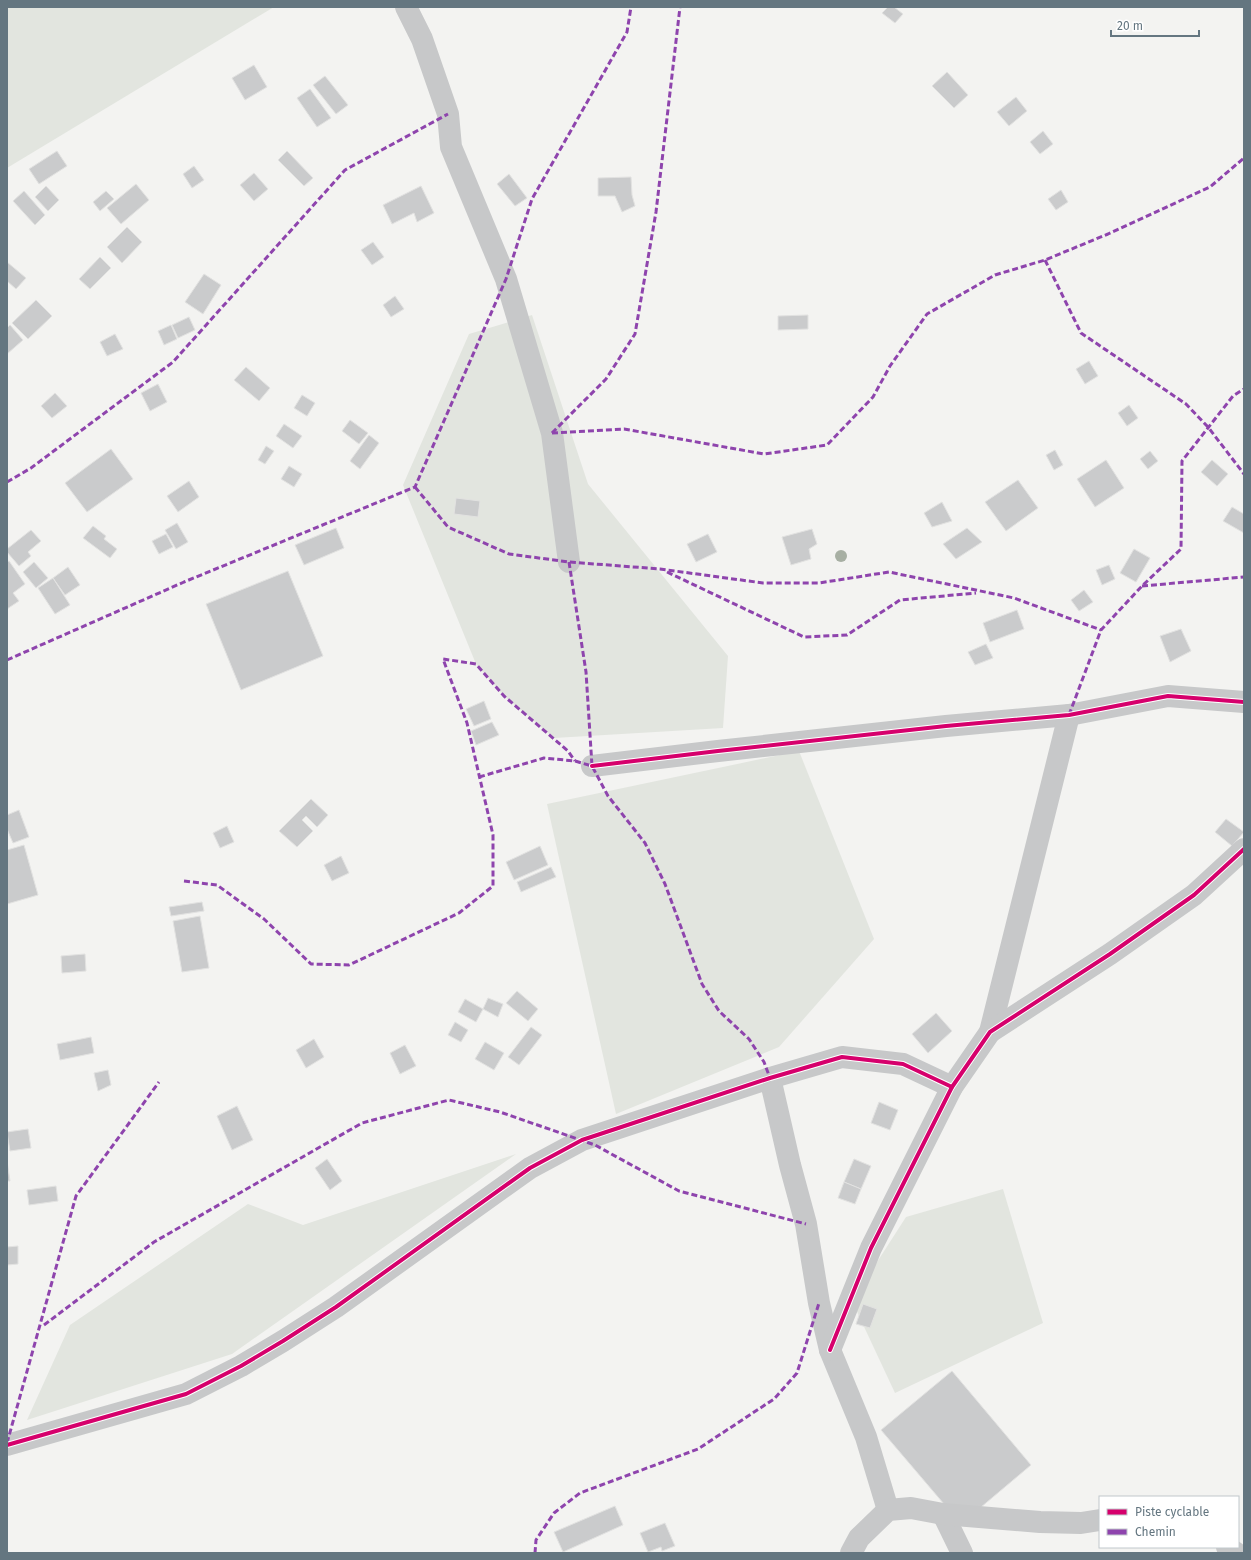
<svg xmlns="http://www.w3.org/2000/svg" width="1251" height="1560" font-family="'Fira Sans',sans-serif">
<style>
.green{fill:#e2e5df}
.building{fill:#cacbcc;stroke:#e2e2e1}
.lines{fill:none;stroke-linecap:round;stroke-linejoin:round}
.street{stroke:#c7c8c9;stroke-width:22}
.quiet{stroke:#8e44ad;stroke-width:3;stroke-dasharray:6 3;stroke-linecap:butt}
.cycleway-casing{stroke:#fff;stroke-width:6}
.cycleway{stroke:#d6006c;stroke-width:4}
.tree{fill:#a7afa3}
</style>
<rect width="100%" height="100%" fill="#f3f3f1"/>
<!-- green -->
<g class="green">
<polygon points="7,7 274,7 7,168"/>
<polygon points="532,315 588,484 728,656 723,728 554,738 504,696 476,664 403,485 469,334"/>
<polygon points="799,751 874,939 779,1047 616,1114 547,804"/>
<polygon points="516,1154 232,1354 27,1420 70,1325 248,1204 303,1225"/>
<polygon points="1003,1189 1043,1323 895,1393 852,1301 906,1217"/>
</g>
<!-- building -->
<g class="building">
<polygon points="888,7 894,7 903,14 895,23 882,13"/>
<polygon points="254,65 267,87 245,100 232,78"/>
<polygon points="947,72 968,95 954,108 932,86"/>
<polygon points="325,76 348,105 336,114 313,85"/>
<polygon points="310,89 331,118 317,127 297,98"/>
<polygon points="1016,97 1027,111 1009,126 997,112"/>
<polygon points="1043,131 1053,144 1040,154 1030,142"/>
<polygon points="57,151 67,166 39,184 29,169"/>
<polygon points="287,151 313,178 304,186 278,160"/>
<polygon points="194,166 204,180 192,188 183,174"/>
<polygon points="254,173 268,189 254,201 240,185"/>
<polygon points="509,174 527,198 515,206 497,184"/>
<polygon points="631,177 632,195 635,206 622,212 615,196 598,196 598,178"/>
<polygon points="136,184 149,200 121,224 107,208"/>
<polygon points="46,186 59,200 48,211 35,197"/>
<polygon points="421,186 434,213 417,222 414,213 392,224 383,205"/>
<polygon points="1061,190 1068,202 1056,210 1048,199"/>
<polygon points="24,191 45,215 35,225 13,201"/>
<polygon points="106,191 114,199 100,211 93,202"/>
<polygon points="127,227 142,242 122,263 107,247"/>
<polygon points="373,242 384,257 372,265 361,250"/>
<polygon points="100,257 111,268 90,289 79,279"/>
<polygon points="7,262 26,278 16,289 7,281"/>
<polygon points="204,274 221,285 203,314 185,302"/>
<polygon points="395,296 404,309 391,317 383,305"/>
<polygon points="36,300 52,316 28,339 12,323"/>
<polygon points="808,315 808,329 778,330 778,316"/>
<polygon points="189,317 195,330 178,338 172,325"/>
<polygon points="10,325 23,340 7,354 7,328"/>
<polygon points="171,325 177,339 164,345 158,331"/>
<polygon points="115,334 123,349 107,356 100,342"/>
<polygon points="1089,361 1098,376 1085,384 1076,369"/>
<polygon points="246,367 270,388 259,401 234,380"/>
<polygon points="158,384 167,402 150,411 141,393"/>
<polygon points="55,393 67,406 52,418 41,406"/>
<polygon points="302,395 315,403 307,416 294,408"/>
<polygon points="1129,405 1138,418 1127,426 1118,413"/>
<polygon points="350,420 368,433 359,444 342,431"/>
<polygon points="284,424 302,436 293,448 276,436"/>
<polygon points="369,435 379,443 360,469 350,461"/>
<polygon points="266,446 274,451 265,464 258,460"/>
<polygon points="111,449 133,479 87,512 65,483"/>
<polygon points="1055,450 1063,465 1054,470 1046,455"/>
<polygon points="1150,451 1158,461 1148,469 1140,459"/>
<polygon points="1106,460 1124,488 1095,507 1077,479"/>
<polygon points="1212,460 1228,474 1217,486 1201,472"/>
<polygon points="289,466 302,474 294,487 281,479"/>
<polygon points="1018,480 1038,508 1006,531 985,502"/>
<polygon points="189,481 199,497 178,512 167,496"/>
<polygon points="456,498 480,501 478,517 454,514"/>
<polygon points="942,502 952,521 932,527 924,513"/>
<polygon points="1232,507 1244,514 1244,533 1223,521"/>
<polygon points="177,523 188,542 176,549 165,530"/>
<polygon points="93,526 106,536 104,539 117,549 110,558 83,538"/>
<polygon points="336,528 344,548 304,565 295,545"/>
<polygon points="967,528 982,542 956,559 943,544"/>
<polygon points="812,529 817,544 809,549 811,559 791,565 782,537"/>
<polygon points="31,530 41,541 28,552 31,556 19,566 7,552 7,549"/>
<polygon points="166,534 173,547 159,554 152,541"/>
<polygon points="708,534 717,552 696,562 687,544"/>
<polygon points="1134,549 1150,558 1136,582 1120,573"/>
<polygon points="9,561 25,584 13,593 19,601 7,609 7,562"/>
<polygon points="34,562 48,578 36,588 23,572"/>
<polygon points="1109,565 1115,579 1102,585 1096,570"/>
<polygon points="68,567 80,585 65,595 53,578"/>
<polygon points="288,571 323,656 241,690 206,604"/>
<polygon points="53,578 70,605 55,614 38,588"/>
<polygon points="1084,590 1093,602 1079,611 1071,600"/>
<polygon points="1017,610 1024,629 990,642 983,623"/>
<polygon points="1181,629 1191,651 1170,662 1160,636"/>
<polygon points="986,644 993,658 975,665 968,652"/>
<polygon points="484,701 491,719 474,726 466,709"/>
<polygon points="492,722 499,735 476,745 471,731"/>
<polygon points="311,799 328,815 317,827 306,816 302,820 313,831 297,847 279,831"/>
<polygon points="19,810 29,837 13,843 7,829 7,815"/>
<polygon points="1226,819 1244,832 1232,846 1215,832"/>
<polygon points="227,826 234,842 220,848 213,833"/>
<polygon points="24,845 38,895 7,904 7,850"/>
<polygon points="540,846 548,865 514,880 506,862"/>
<polygon points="341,856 349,873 332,881 324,865"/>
<polygon points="551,867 556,877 521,892 517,882"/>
<polygon points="202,902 204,911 171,916 169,907"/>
<polygon points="200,916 209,968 182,972 173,921"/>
<polygon points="85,954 86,971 62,973 61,956"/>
<polygon points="517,991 538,1009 528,1021 506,1003"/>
<polygon points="488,998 503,1004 498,1017 483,1009"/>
<polygon points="465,999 483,1009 476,1022 458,1012"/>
<polygon points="936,1013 952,1031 928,1053 912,1034"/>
<polygon points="455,1022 468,1030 461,1042 448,1035"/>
<polygon points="531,1027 542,1035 519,1065 508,1057"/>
<polygon points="91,1037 94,1053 60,1060 57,1044"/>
<polygon points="314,1039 324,1057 306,1068 296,1050"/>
<polygon points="485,1042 504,1053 494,1070 475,1059"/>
<polygon points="405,1045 416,1066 400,1074 390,1053"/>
<polygon points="108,1070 111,1085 98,1091 94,1073"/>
<polygon points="879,1102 898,1110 890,1130 871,1123"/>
<polygon points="237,1106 253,1140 232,1150 217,1116"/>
<polygon points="28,1129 31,1148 10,1151 7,1132"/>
<polygon points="327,1159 342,1181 330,1190 315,1168"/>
<polygon points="854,1159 871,1166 861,1189 844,1182"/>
<polygon points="7,1161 10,1181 7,1181"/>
<polygon points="844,1182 861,1189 855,1204 838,1198"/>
<polygon points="56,1186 58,1201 29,1205 27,1190"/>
<polygon points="18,1246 18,1264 7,1265 7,1247"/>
<polygon points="863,1304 877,1309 870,1328 856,1324"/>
<polygon points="952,1371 1031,1465 961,1524 881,1430"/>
<polygon points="615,1506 623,1525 563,1552 554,1532"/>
<polygon points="665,1523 675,1546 662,1551 661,1547 648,1552 640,1533"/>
</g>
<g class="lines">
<!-- street -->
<g class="street">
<polyline points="406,7 422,39 448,114 451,147 506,279 552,433 569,562"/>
<polyline points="592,766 718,751 946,726 1069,715 1168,696 1244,702"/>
<polyline points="990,1032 1069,715"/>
<polyline points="770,1078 790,1165 806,1224 819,1303 830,1350 866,1437 888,1510"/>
<polyline points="830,1350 871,1248 952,1087 990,1032 1110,954 1194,895 1244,849"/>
<polyline points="7,1445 186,1394 241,1366 283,1341 336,1307 530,1168 582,1140 770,1078 842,1057 903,1064 952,1087"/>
<polyline points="943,1514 962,1553"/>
<polyline points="1227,1547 1236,1553"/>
<polyline points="851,1553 859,1538 888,1510 911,1508 943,1514 1040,1522 1081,1523 1100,1520"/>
</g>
<!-- quiet -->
<g class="quiet">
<polyline points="1045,260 1081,333 1186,404 1208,427 1244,474"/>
<polyline points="552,433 624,429 764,454 827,445 873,397 890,366 927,314 995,275 1045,260 1108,234 1210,187 1244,158"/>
<polyline points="552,433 606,379 635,334 656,212 680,7"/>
<polyline points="7,482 31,468 173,362 345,170 448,114"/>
<polyline points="415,487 448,527 509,554 569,562 660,569 763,583 819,583 889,572 1014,598 1101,630"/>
<polyline points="569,562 586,672 592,766 608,796 645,843 665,884 702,984 719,1011 749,1039 764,1062 770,1078"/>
<polyline points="667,572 804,637 847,635 900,600 976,593"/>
<polyline points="1142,586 1244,577"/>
<polyline points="7,660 184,582 415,487 506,279 532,199 627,32 631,7"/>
<polyline points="1069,715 1101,630 1142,586 1181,549 1182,461 1233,396 1244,389"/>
<polyline points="479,777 544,758 575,761 592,766"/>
<polyline points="184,881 217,885 264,919 311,964 349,965 459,913 493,886 493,835 467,723 443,659 476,664 504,696 568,751 575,761"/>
<polyline points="44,1325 154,1242 362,1123 449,1100 500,1112 595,1145 679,1191 806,1224"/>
<polyline points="7,1443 76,1196 159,1082"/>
<polyline points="535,1553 536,1540 554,1513 580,1493 698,1449 774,1399 797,1373 819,1303"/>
</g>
<defs>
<g id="cycleway">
<polyline points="592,766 718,751 946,726 1069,715 1168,696 1244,702"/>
<polyline points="830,1350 871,1248 952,1087 990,1032 1110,954 1194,895 1244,849"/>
<polyline points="7,1445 186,1394 241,1366 283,1341 336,1307 530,1168 582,1140 770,1078 842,1057 903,1064 952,1087"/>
</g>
</defs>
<!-- cycleway casing -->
<use href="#cycleway" class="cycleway-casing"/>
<!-- cycleway -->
<use href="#cycleway" class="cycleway"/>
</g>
<!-- trees -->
<circle class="tree" cx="841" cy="556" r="6"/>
<!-- border -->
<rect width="1251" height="1560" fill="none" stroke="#647680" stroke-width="16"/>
<!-- legend -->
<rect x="1099" y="1496" width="140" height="52" fill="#ffffff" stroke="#c1c8cc"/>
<rect x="1107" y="1509" width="20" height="6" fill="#d6006c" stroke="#c1c8cc"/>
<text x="1135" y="1516" font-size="12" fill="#647680">Piste cyclable</text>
<rect x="1107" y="1529" width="20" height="6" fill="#8e44ad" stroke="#c1c8cc"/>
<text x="1135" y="1536" font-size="12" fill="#647680">Chemin</text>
<!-- scale -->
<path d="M1111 30v6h88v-6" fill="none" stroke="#647680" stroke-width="2"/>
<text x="1117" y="30" font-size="12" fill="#647680" stroke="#ffffff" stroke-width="3" paint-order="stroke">20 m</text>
</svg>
